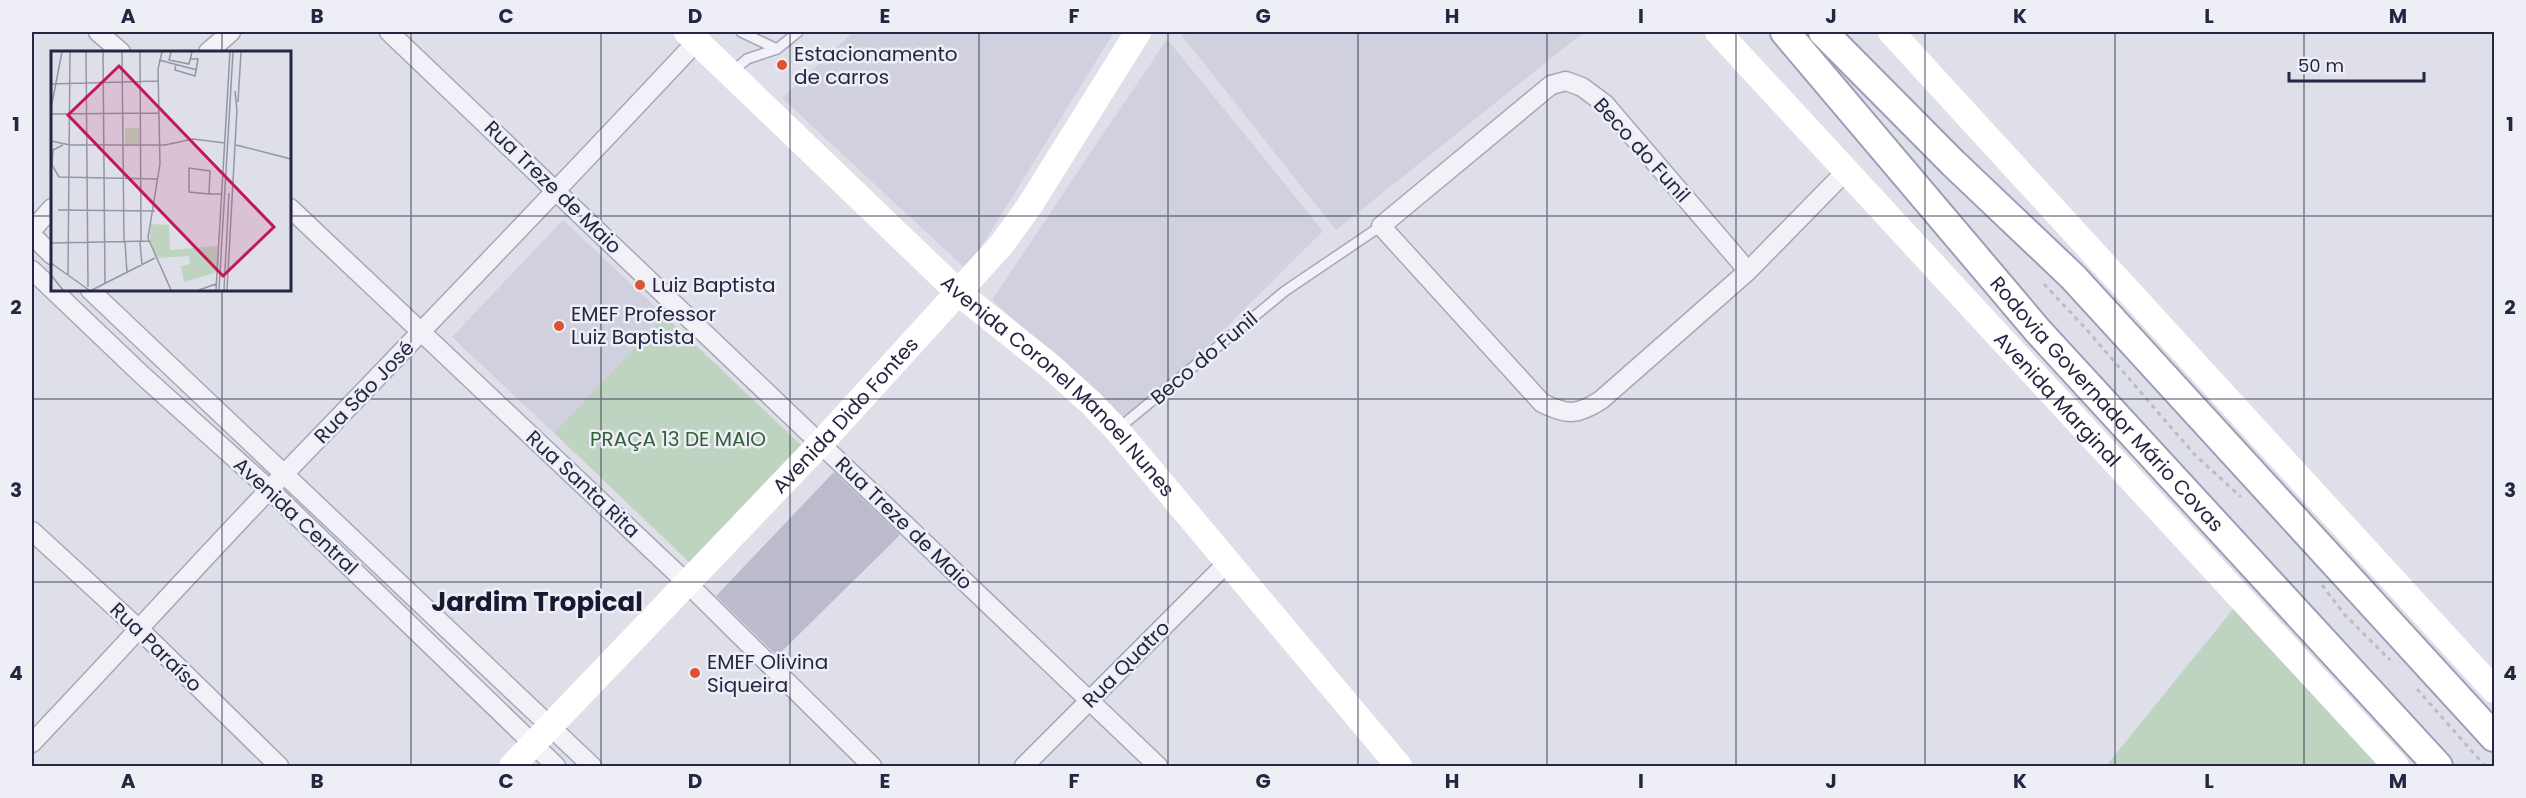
<svg xmlns="http://www.w3.org/2000/svg" width="2526" height="798" font-family="Poppins,sans-serif">
<style>
.built{fill:#d0d0df}
.green{fill:#bed4c0}
.building{fill:#bbbbcd}
.lines{fill:none;stroke-linecap:round;stroke-linejoin:round}
.lane-casing{stroke:#a6a8b7;stroke-width:12}
.street-casing{stroke:#a6a8b7;stroke-width:21}
.primary-casing{stroke:#9c9eb6;stroke-width:32}
.path{stroke:#bcbcc8;stroke-width:3;stroke-dasharray:4.5 4.5;stroke-linecap:butt}
.lane{stroke:#f1f1f7;stroke-width:9}
.street{stroke:#f1f1f7;stroke-width:18}
.secondary{stroke:#fff;stroke-width:26}
.primary{stroke:#fff;stroke-width:28}
.grid{fill:none;stroke:#252642;stroke-width:1.5;stroke-opacity:0.55}
.poi-dot{fill:#dd5435;stroke:#eeeef7;stroke-width:2}
.labels{text-anchor:middle;stroke-width:5;stroke-linejoin:round;paint-order:stroke}
.poi-label{font-size:20px;fill:#252642;stroke:#eeeef7;text-anchor:start}
.street-label{font-size:20px;fill:#252642;stroke:#eeeef7}
.park-label{font-size:20px;fill:#315f38;stroke:#eeeef7}
.district-label{font-size:26px;font-weight:bold;fill:#181832;stroke:#eeeef7}
.inset-road{fill:none;stroke:#9495a6;stroke-width:1.5}
.view{fill:#c2185b;fill-opacity:0.15;stroke:#c2185b;stroke-width:3}
.inset-edge{fill:none;stroke:#252642;stroke-width:3}
.neatline{fill:none;stroke:#252642;stroke-width:2}
.grid-label{font-size:20px;text-anchor:middle;font-weight:bold;fill:#252642}
</style>
<rect width="100%" height="100%" fill="#dedfe9"/>
<!-- built -->
<g class="built">
<polygon points="853,32 1114,32 967,270 782,98"/>
<polygon points="1179,32 1584,32 1336,230"/>
<polygon points="1167,39 1323,231 1130,423 992,300"/>
<polygon points="563,220 665,316 554,433 452,337"/>
</g>
<!-- green -->
<g class="green">
<polygon points="665,316 801,445 690,563 554,433"/>
<polygon points="2239,602 2388,766 2106,766"/>
</g>
<!-- building -->
<polygon class="building" points="834,472 900,535 777,656 716,596"/>
<g class="lines">
<defs>
<g id="lane">
<polyline points="741,32 777,49"/>
<polyline points="732,72 747,59 777,49 798,32"/>
<polyline points="1119,428 1285,291 1381,226"/>
</g>
<g id="street">
<polyline points="98,32 121,52"/>
<polyline points="389,32 1158,766"/>
<polyline points="208,52 231,32"/>
<polyline points="290,208 688,584 872,766"/>
<polyline points="32,230 52,208"/>
<polyline points="32,235 52,255"/>
<polyline points="32,270 142,375 270,490 556,766"/>
<path d="M1748,271l-143,-167 -23,-17 -16,-6 -15,4 -170,141 161,177c26,12 34,13 59,-3l147,-129 99,-101"/>
<polyline points="90,290 592,766"/>
<polyline points="32,531 140,630 279,766"/>
<path d="M32,743c86,-90 169,-183 256,-273 137,-142 274,-285 409,-429"/>
<polyline points="1024,766 1228,562"/>
</g>
<g id="primary">
<path id="s4" d="M1785,32l253,299 400,435"/>
<polyline points="1823,32 1953,163 2073,277 2494,737"/>
</g>
</defs>
<!-- lane casing -->
<use href="#lane" class="lane-casing"/>
<!-- street casing -->
<use href="#street" class="street-casing"/>
<!-- primary casing -->
<use href="#primary" class="primary-casing"/>
<!-- path -->
<g class="path">
<polyline points="2044,284 2087,330 2195,455 2241,497"/>
<polyline points="2322,585 2345,615 2390,660"/>
<polyline points="2417,689 2485,766"/>
</g>
<!-- lane -->
<use href="#lane" class="lane"/>
<!-- street -->
<use href="#street" class="street"/>
<!-- secondary -->
<g class="secondary">
<path id="s1" d="M687,32l272,261 91,73 41,37 26,27 282,336"/>
<path id="s2" d="M1718,32l678,734"/>
<polyline points="1891,32 2494,690"/>
<path id="s3" d="M512,766l309,-323 181,-199 28,-39 108,-173"/>
</g>
<!-- primary -->
<use href="#primary" class="primary"/>
</g>
<!-- grid -->
<path class="grid" d="M222,32v20M411,32v734M601,32v734M790,32v734M979,32v734M1168,32v734M1358,32v734M1547,32v734M1736,32v734M1925,32v734M2115,32v734M2304,32v734M32,216h20M290,216h2204M222,290v476M32,399h2462M32,582h2462"/>
<!-- markers -->
<g class="poi-dot">
<circle cx="782" cy="65" r="6"/>
<circle cx="640" cy="285" r="6"/>
<circle cx="559" cy="326" r="6"/>
<circle cx="695" cy="673" r="6"/>
</g>
<g class="labels">
<!-- poi labels -->
<g class="poi-label">
<text x="794" y="61">Estacionamento<tspan x="794" dy="23">de carros</tspan></text>
<text x="652" y="292">Luiz Baptista</text>
<text x="571" y="321">EMEF Professor<tspan x="571" dy="23">Luiz Baptista</tspan></text>
<text x="707" y="669">EMEF Olivina<tspan x="707" dy="23">Siqueira</tspan></text>
</g>
<!-- street labels -->
<g class="street-label">
<text transform="translate(1642 150) rotate(48)" y="7">Beco do Funil</text>
<text transform="translate(553 187) rotate(44)" y="7">Rua Treze de Maio</text>
<text transform="translate(1204 358) rotate(-40)" y="7">Beco do Funil</text>
<text dy="7" stroke="none"><textPath href="#s1" startOffset="513">Avenida Coronel Manoel Nunes</textPath></text>
<text transform="translate(364 392) rotate(-46)" y="7">Rua São José</text>
<text dy="7" stroke="none"><textPath href="#s2" startOffset="500">Avenida Marginal</textPath></text>
<text dy="7" stroke="none"><textPath href="#s4" startOffset="492">Rodovia Governador Mário Covas</textPath></text>
<text dy="7" stroke="none"><textPath href="#s3" startOffset="484">Avenida Dido Fontes</textPath></text>
<text transform="translate(583 484) rotate(43)" y="7">Rua Santa Rita</text>
<text transform="translate(296 516) rotate(43)" y="7">Avenida Central</text>
<text transform="translate(904 523) rotate(44)" y="7">Rua Treze de Maio</text>
<text transform="translate(156 647) rotate(44)" y="7">Rua Paraíso</text>
<text transform="translate(1126 664) rotate(-45)" y="7">Rua Quatro</text>
</g>
<!-- park labels -->
<g class="park-label">
<text x="678" y="446">PRAÇA 13 DE MAIO</text>
</g>
<!-- district labels -->
<g class="district-label">
<text x="537" y="611">Jardim Tropical</text>
</g>
</g>
<!-- overview -->
<g transform="translate(51 51)">
<rect width="240" height="240" fill="#dedfe9"/>
<path d="M74,77h14l1,16 -15,1zM100,173l18,1 1,25 48,-4 -1,26 -33,10 -3,-16 9,-2 -1,-8 -31,2 -8,-17z" fill="#bed4c0"/>
<path class="inset-road" d="M35,1l2,235M52,1l2,232M71,1l2,190M89,1l1,189M111,1l-4,17 2,95 -12,74 23,52M120,1l-2,8 20,4 3,-12M108,9l38,10M125,13l-1,6 20,6 3,-17h-7M0,33l107,-3M184,40l2,20M187,51l3,-50M0,57l11,-56M0,63l108,-1M0,90l19,4h95l28,-6 32,4M12,94l-10,5 -1,15 7,12 99,2M185,94l55,14M158,143l1,-23 -21,-3v24l20,2h12M7,159l97,1M74,191l2,31M89,191l2,23M0,192l98,-2M0,212l38,27M0,224l12,15M17,224l2,-223M41,239l63,-32M148,239l17,-6M165,239l14,-238M168,239l14,-238M173,239l5,-97M176,239l10,-181"/>
<path class="view" d="M68,15l155,161 -51,49 -155,-161z"/>
<rect width="240" height="240" class="inset-edge"/>
</g>
<!-- border -->
<rect width="2526" height="798" fill="none" stroke="#eeeef7" stroke-width="66"/>
<!-- scale -->
<path d="M2289 72v9h135v-9" fill="none" stroke="#252642" stroke-width="3"/>
<text x="2298" y="72" font-size="18" fill="#252642" stroke="#eeeef7" stroke-width="4.5" paint-order="stroke">50 m</text>
<rect x="33" y="33" width="2460" height="732" class="neatline"/>
<g class="grid-label">
<text x="128" y="23">A</text>
<text x="317" y="23">B</text>
<text x="506" y="23">C</text>
<text x="695" y="23">D</text>
<text x="885" y="23">E</text>
<text x="1074" y="23">F</text>
<text x="1263" y="23">G</text>
<text x="1452" y="23">H</text>
<text x="1641" y="23">I</text>
<text x="1831" y="23">J</text>
<text x="2020" y="23">K</text>
<text x="2209" y="23">L</text>
<text x="2398" y="23">M</text>
<text x="16" y="131">1</text>
<text x="2510" y="131">1</text>
<text x="16" y="314">2</text>
<text x="2510" y="314">2</text>
<text x="16" y="497">3</text>
<text x="2510" y="497">3</text>
<text x="16" y="680">4</text>
<text x="2510" y="680">4</text>
<text x="128" y="788">A</text>
<text x="317" y="788">B</text>
<text x="506" y="788">C</text>
<text x="695" y="788">D</text>
<text x="885" y="788">E</text>
<text x="1074" y="788">F</text>
<text x="1263" y="788">G</text>
<text x="1452" y="788">H</text>
<text x="1641" y="788">I</text>
<text x="1831" y="788">J</text>
<text x="2020" y="788">K</text>
<text x="2209" y="788">L</text>
<text x="2398" y="788">M</text>
</g>
</svg>
